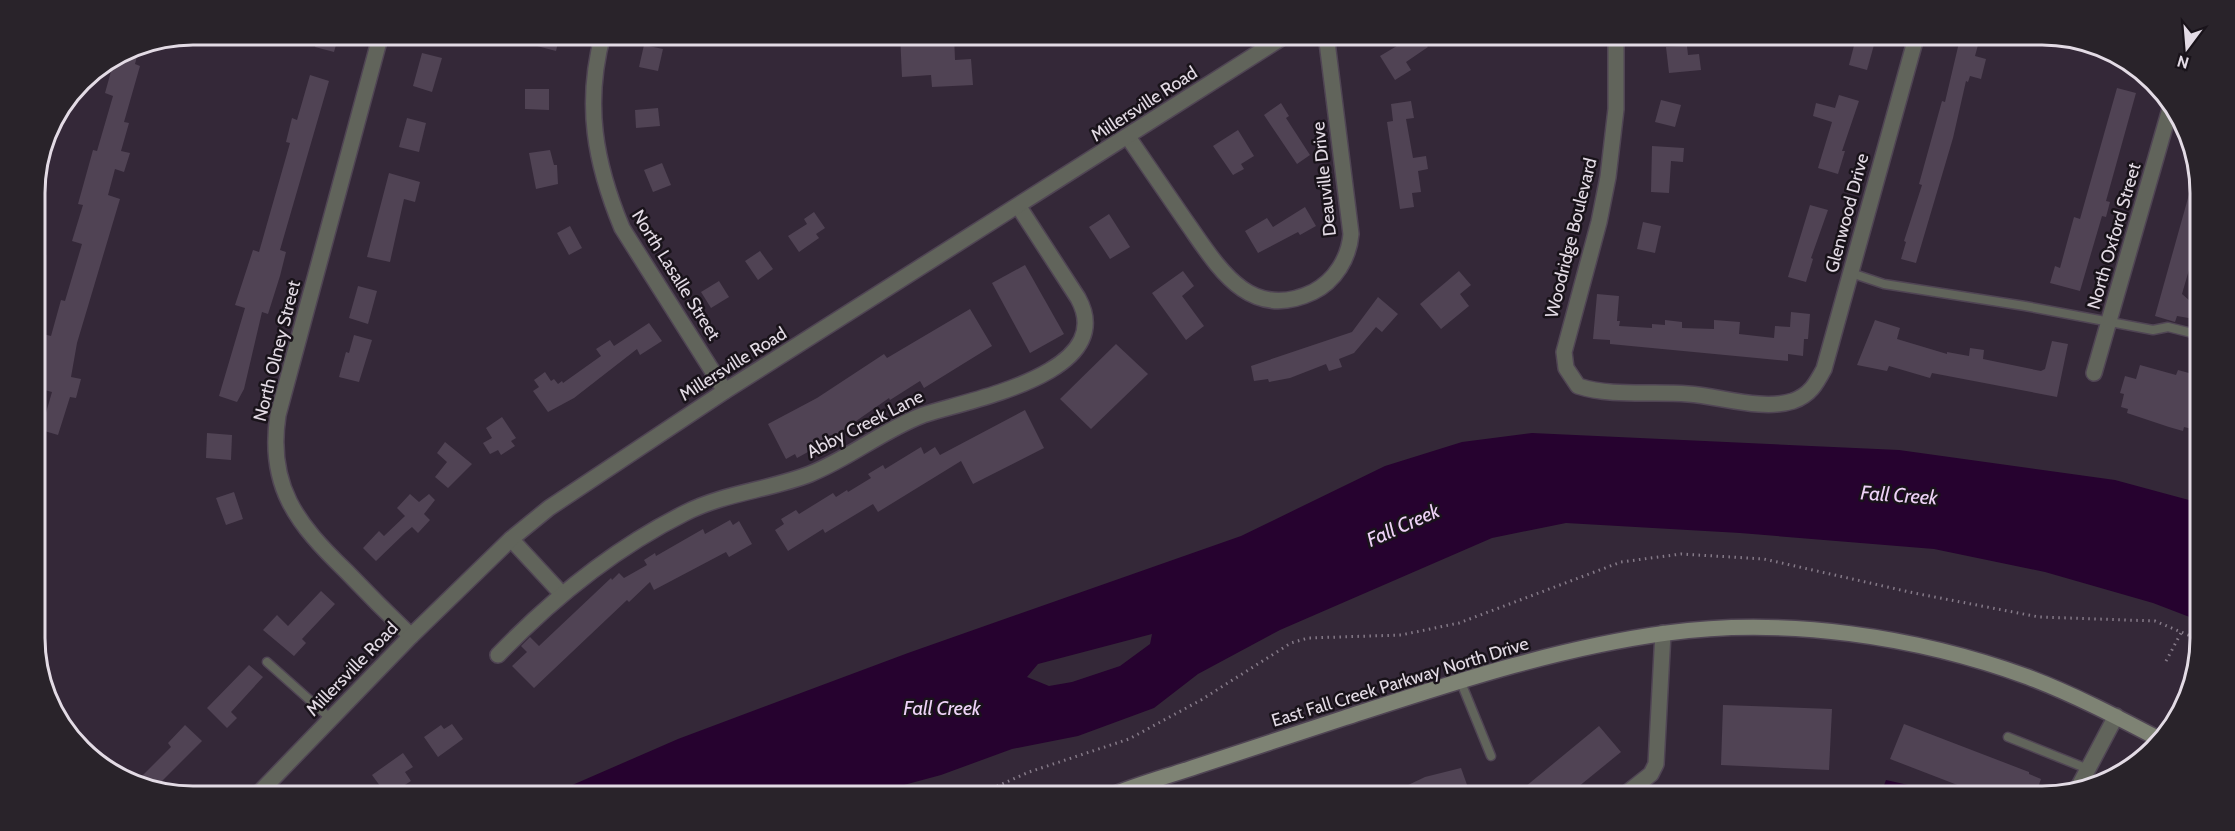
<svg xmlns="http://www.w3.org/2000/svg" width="2235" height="831" font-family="Cabin,sans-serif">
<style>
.water{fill:#26022f;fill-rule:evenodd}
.building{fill:#504354}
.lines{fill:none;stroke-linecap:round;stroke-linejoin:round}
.service-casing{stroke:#504554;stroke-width:11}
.minor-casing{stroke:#504554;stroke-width:18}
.tertiary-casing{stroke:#504554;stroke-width:18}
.secondary-casing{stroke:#504554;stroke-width:18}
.path{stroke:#857a88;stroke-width:3;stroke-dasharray:1.5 4.5;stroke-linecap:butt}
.service{stroke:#61645b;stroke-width:8}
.minor{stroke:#61645b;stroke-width:15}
.tertiary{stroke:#61645b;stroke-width:15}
.secondary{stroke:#7e8374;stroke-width:15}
.labels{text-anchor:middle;stroke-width:5;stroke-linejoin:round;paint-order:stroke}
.street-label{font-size:18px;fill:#e3dbe5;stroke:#19131a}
.water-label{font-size:20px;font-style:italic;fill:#eed2f7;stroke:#19131a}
.rim{fill:none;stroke:#e3dbe5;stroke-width:3}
</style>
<rect width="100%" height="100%" fill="#342838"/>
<!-- water -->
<g class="water">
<path d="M1532,433l367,17 216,30 85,23v118l-47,-18 -108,-31 -111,-23 -194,-16 -174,-10 -74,15 -212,92 -82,44 -44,34 -76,28 -66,13 -71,26 -78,21h-316l131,-57 230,-86 333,-117 144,-70 77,-24zM1152,634l-2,10 -30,22 -48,16 -23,4 -22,-9 11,-13z"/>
<polygon points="1886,780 1917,787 1940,796 1880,796"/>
</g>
<!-- building -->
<g class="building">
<polygon points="319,34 339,34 334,52 315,47"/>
<polygon points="540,34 560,34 556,51 537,46"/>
<polygon points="900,34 954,34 955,60 971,59 973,85 932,87 931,75 902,77"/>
<polygon points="1417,34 1428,47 1406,62 1411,70 1395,80 1380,56"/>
<polygon points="1857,34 1877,34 1867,70 1849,65"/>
<polygon points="1961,34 1981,34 1975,56 1986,59 1981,79 1970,76 1968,82 1966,81 1953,138 1916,263 1901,259 1906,242 1904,241 1922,185 1919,184 1942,101 1945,102"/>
<polygon points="140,45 135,64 140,66 124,122 129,123 121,151 130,153 124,172 115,169 108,195 120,199 77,343 71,377 81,379 76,398 70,397 58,435 41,430 52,392 37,388 46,355 38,353 43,334 51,336 61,300 65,301 82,244 72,241 83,205 78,204 93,150 97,151 113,96 105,93 115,57"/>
<polygon points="644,45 663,49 658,71 639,67"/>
<polygon points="1687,46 1688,55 1699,54 1701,70 1669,73 1666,47"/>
<polygon points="422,53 442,58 432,92 413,86"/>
<polygon points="310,75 329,81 280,250 286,252 280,276 268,314 262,312 244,389 237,402 219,396 245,308 235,305 253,250 259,252 290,143 286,142 292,118 297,120"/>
<polygon points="2117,88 2136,93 2106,201 2110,202 2106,217 2102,216 2080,291 2050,283 2055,266 2060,268 2074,217 2080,219"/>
<polygon points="525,89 549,89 549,110 525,109"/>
<polygon points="1839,95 1859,101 1842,151 1845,151 1838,174 1818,168 1832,122 1813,116 1816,103 1835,108"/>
<polygon points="1661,100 1681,105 1675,127 1655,122"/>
<polygon points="1411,101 1414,118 1406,119 1413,158 1426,156 1428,169 1418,171 1421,192 1412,193 1414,207 1400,209 1387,122 1393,121 1391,104"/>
<polygon points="1281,103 1289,116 1286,118 1310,155 1297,164 1264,115"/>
<polygon points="658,108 660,126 636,128 635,110"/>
<polygon points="407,118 426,123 419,152 399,147"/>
<polygon points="1238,130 1254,156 1241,164 1244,169 1233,175 1213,146"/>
<polygon points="1652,146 1684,148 1683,162 1671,161 1669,193 1651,192"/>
<polygon points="550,150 554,165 557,165 558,184 536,189 529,153"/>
<polygon points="662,163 671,185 653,192 644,170"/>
<polygon points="389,173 420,182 415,202 404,199 390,262 367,257"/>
<polygon points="2195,173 2199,174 2199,235 2182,294 2190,301 2199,304 2200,320 2177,316 2175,322 2155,316"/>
<polygon points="1810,205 1828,210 1811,258 1813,259 1806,282 1788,277"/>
<polygon points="1305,207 1316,226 1300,235 1298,232 1258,253 1245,231 1267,218 1273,227"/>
<polygon points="814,212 825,228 816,234 819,238 799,252 788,236 807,224 804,219"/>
<polygon points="1109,214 1130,247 1110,259 1089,227"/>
<polygon points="1643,222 1661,226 1655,253 1637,249"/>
<polygon points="570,226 582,248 569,255 557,233"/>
<polygon points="760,251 773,269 758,280 745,261"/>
<polygon points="1025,265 1064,334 1030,353 992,283"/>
<polygon points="1183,271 1194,286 1182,296 1204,326 1186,340 1152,293"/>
<polygon points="1459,271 1471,285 1460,294 1469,306 1441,329 1420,304"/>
<polygon points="719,281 729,297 711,308 701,292"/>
<polygon points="358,286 377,291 368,324 349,318"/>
<polygon points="1597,294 1619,296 1617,321 1620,321 1619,326 1652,328 1652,324 1665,325 1665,320 1682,322 1682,328 1714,329 1714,320 1740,322 1739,334 1774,338 1775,326 1790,327 1791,312 1810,314 1808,339 1804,339 1803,356 1788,354 1788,361 1610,344 1610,340 1593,339"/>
<polygon points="1378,297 1398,314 1382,332 1376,327 1354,353 1339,359 1342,367 1329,371 1326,364 1290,378 1269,382 1268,379 1254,381 1251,366 1352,332"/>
<polygon points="970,309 992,346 924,388 920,381 890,400 889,398 839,433 815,444 817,447 797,458 795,454 786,459 768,424 817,398 884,354 887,358"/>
<polygon points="1875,320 1900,328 1897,339 1947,354 1947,352 1969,356 1970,348 1984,350 1983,359 2041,371 2045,369 2052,341 2068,344 2057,397 1932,373 1930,378 1889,366 1887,371 1857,365"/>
<polygon points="649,323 662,341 640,355 637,349 574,398 548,412 533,391 539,387 534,380 545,372 551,381 554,379 558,384 562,381 563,383 601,356 596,349 610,340 614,346"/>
<polygon points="354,335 372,340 359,382 339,377 346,352 349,353"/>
<polygon points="1116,344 1148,374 1091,429 1060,399"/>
<polygon points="2140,365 2176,375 2178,370 2200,376 2200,431 2184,427 2183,431 2169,427 2127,413 2128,409 2121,407 2124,394 2120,393 2125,376 2136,379"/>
<polygon points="1025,410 1044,448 973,484 961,461 878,512 873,504 825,533 823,529 788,551 775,530 784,524 781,519 796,510 799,514 833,493 836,497 847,490 848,492 871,478 868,474 883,465 885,469 921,447 924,454 935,447 940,455"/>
<polygon points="502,417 516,438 511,441 515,446 501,455 498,450 490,454 483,443 492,438 486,428"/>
<polygon points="207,433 232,435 231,460 206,458"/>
<polygon points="445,442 472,464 448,488 435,477 447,462 437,453"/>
<polygon points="234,492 243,519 226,525 216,498"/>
<polygon points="410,494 419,502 429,494 435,500 424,514 430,520 418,533 412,527 406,532 376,561 363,548 379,531 384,536 405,516 397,508"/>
<polygon points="730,520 733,525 739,521 752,544 729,557 726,552 654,590 650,582 629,602 627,600 534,688 512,666 527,652 521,646 530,637 539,646 611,578 612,580 619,573 624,578 647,565 644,560 655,553 656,556 703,529 705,534"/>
<polygon points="321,591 335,604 302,639 306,643 294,656 263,630 277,615 288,626"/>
<polygon points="249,665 263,677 231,712 237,718 227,728 207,708"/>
<polygon points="1723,705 1832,709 1829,770 1721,765"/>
<polygon points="452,724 463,739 438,757 424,737 441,725 444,729"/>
<polygon points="1904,724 2029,772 2029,774 2041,779 2035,796 1986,796 1890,759"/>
<polygon points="185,725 202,741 153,790 135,783 171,747 168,743"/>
<polygon points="1599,726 1621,752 1567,796 1514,796"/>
<polygon points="403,753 413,767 405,772 411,781 388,796 365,796 380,786 372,775"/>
<polygon points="1461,768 1471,796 1385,796 1425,777"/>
</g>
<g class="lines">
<defs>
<g id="service">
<polyline points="1851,273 1884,284 2025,306 2153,330 2168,327 2200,335"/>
<polyline points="267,662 331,719"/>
<polyline points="1460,680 1491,756"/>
<polyline points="2008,737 2088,769"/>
</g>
<g id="minor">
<path d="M381,34l-103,381c-11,71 19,109 68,156 21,22 43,44 65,65"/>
<path d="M603,34c-19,70 -8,129 19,194l103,163"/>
<path d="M1616,34v75l-8,68 -9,45 -35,130 2,16 12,18c34,11 74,5 110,8 32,2 74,17 105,7 17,-6 23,-17 31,-32l93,-335"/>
<path d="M1128,137c19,28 38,55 57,83 32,45 63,103 128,72 22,-11 36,-34 38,-58l-25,-200"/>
<polyline points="2094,373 2170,109"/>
<polyline points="511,539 561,593"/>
<path d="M498,655c55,-57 115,-106 187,-142 39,-20 84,-23 125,-39 40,-16 73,-44 113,-59 44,-15 197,-41 155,-117l-59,-91"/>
<polyline points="2079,786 2116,716"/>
<polyline points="1623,796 1651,774 1656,764 1663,633"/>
</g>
<polyline id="tertiary" points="256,796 411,636 511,539 549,508 725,391 1288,34"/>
<path id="secondary" d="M1110,796c28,-12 59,-20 88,-30 49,-16 97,-32 146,-48 105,-34 212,-70 323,-85 118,-16 249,3 361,44 45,17 87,39 129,61"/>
</defs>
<!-- service casing -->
<use href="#service" class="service-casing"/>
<!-- minor casing -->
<use href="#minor" class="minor-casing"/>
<!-- tertiary casing -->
<use href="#tertiary" class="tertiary-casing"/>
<!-- secondary casing -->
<use href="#secondary" class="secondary-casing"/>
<!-- path -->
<g class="path">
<polyline points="2166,661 2181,633"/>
<polyline points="975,796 1029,772 1129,739 1201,700 1291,643 1308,638 1401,635 1459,623 1621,562 1681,554 1764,559 1914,593 2039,617 2155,621 2200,640"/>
</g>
<!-- service -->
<use href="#service" class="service"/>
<!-- minor -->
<use href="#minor" class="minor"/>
<!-- tertiary -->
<use href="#tertiary" class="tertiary"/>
<!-- secondary -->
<use href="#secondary" class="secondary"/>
</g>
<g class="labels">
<!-- street labels -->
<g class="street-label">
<text transform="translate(1144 104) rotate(-33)" y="6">Millersville Road</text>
<text transform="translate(1324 179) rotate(-96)" y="6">Deauville Drive</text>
<text transform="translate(1847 213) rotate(-75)" y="6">Glenwood Drive</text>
<text transform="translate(2114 236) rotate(-74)" y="6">North Oxford Street</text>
<text transform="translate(1571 238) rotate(-76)" y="6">Woodridge Boulevard</text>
<text transform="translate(676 275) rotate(58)" y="6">North Lasalle Street</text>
<text transform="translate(277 351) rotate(-76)" y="6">North Olney Street</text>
<text transform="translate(733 364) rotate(-32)" y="6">Millersville Road</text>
<text transform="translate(865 424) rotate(-27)" y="6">Abby Creek Lane</text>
<text transform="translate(352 669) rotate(-46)" y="6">Millersville Road</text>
<text transform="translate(1400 682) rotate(-17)" y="6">East Fall Creek Parkway North Drive</text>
</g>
<!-- water labels -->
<g class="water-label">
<text transform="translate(1899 495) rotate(4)" y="7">Fall Creek</text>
<text transform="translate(1403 525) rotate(-24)" y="7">Fall Creek</text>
<text x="942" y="715">Fall Creek</text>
</g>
</g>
<!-- crop -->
<path d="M0 0H2235V831H0ZM193 45H2042A148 148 0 0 1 2190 193V638A148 148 0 0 1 2042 786H193A148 148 0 0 1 45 638V193A148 148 0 0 1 193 45Z" fill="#29232a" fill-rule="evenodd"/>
<path class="rim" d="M193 45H2042A148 148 0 0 1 2190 193V638A148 148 0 0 1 2042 786H193A148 148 0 0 1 45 638V193A148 148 0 0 1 193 45Z"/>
<!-- north arrow -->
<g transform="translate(2187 48) rotate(196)" stroke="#19131a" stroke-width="4.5" paint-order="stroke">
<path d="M0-4.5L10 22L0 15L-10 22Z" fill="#e3dbe5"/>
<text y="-9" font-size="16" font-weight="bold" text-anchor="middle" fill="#e3dbe5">N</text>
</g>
</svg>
